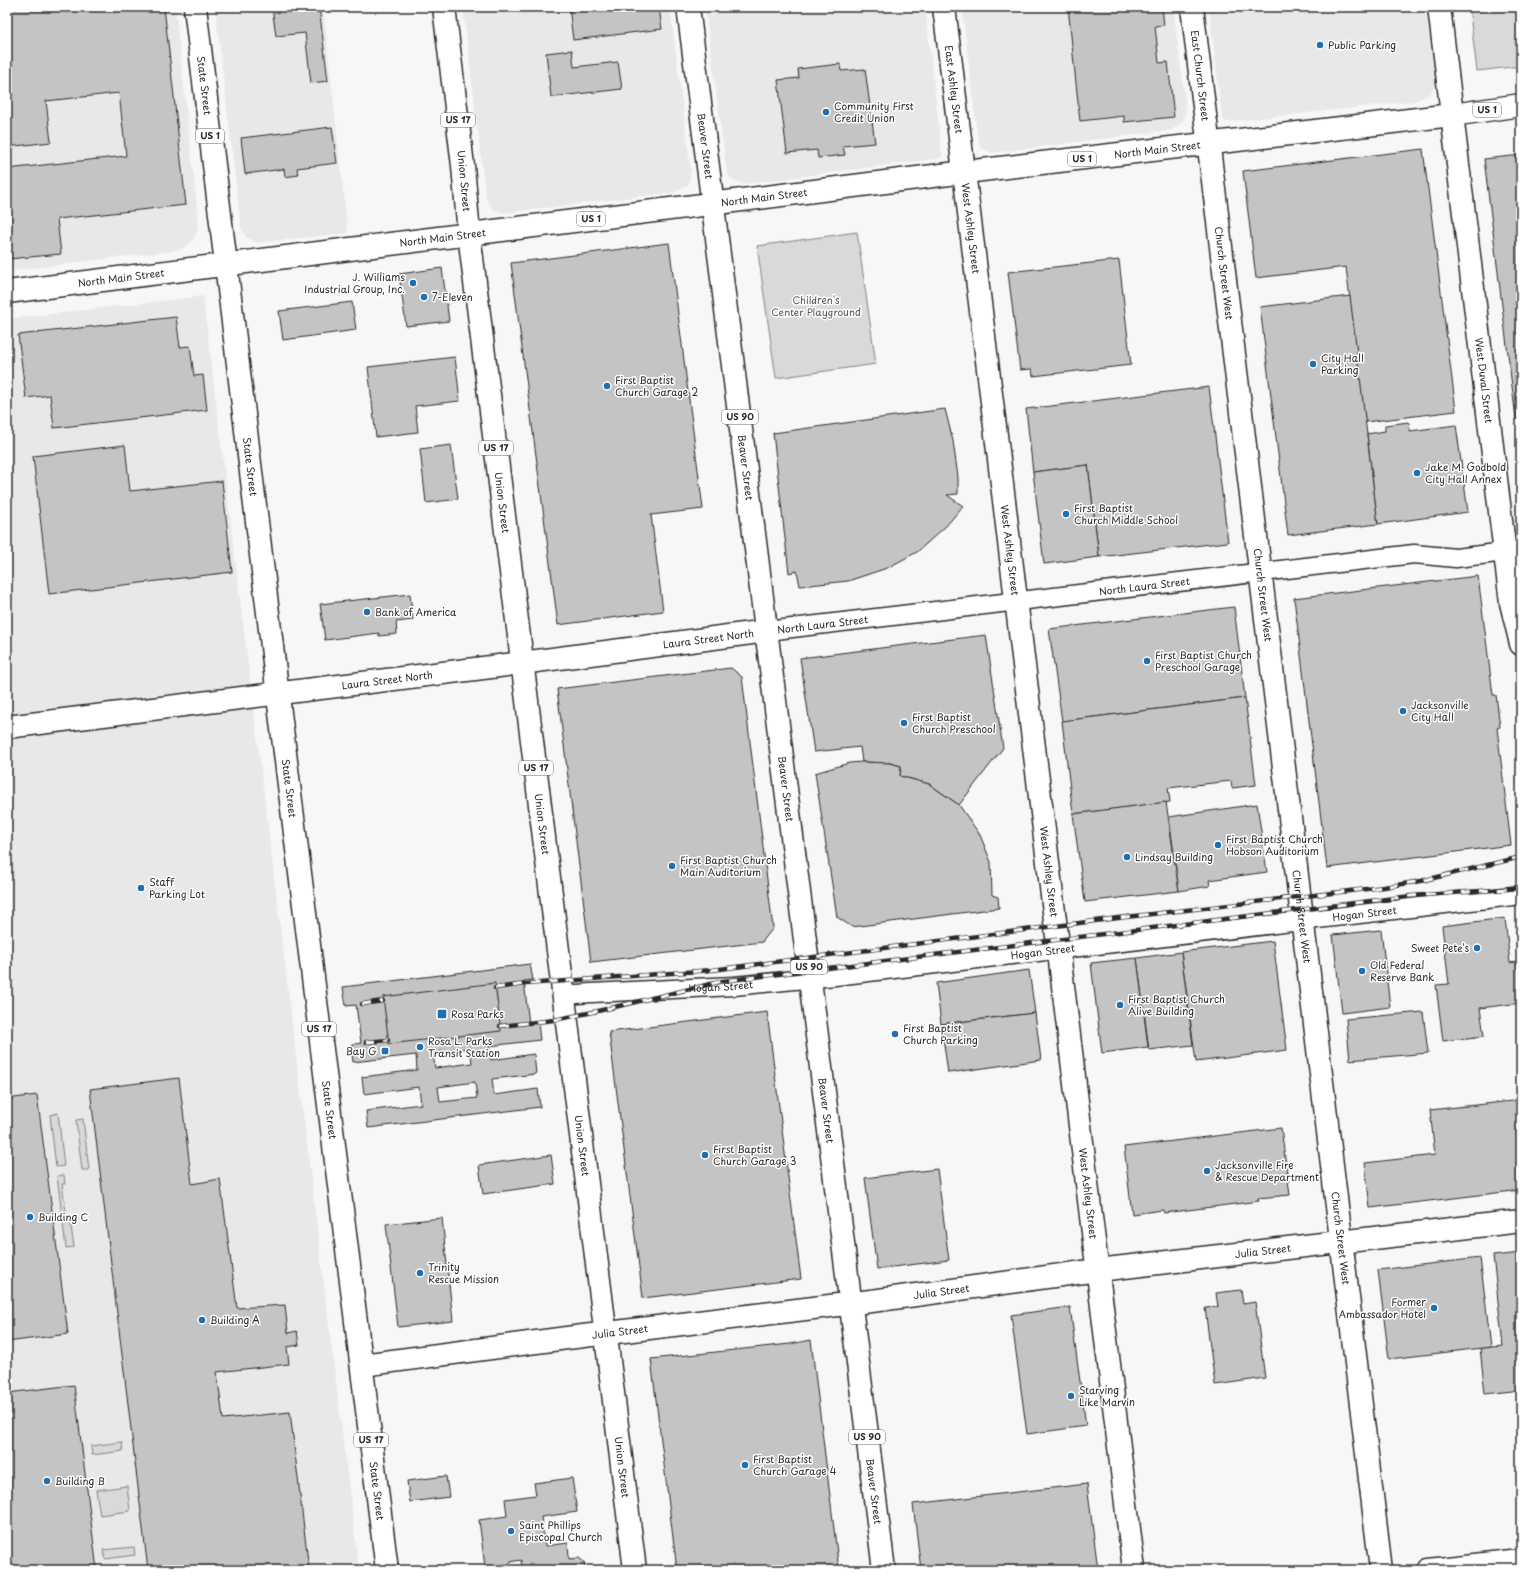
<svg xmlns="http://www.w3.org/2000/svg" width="1528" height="1577" font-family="'Playpen Sans',sans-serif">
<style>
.built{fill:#e8e8e8}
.green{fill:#d9d9d9;stroke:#828282}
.building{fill:#c4c4c4;stroke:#2b2b2b;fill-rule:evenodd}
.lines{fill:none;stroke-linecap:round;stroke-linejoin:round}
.street-casing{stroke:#2b2b2b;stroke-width:21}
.secondary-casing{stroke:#2b2b2b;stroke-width:25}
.primary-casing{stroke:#2b2b2b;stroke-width:25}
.street{stroke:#fff;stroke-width:18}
.secondary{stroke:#fff;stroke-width:22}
.primary{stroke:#fff;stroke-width:22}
.rail-casing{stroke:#2b2b2b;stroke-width:4.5}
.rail{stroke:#fff;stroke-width:3;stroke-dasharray:9;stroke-linecap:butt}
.poi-dot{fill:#1f6fb2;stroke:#fff;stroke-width:1.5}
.labels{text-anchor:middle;stroke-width:3;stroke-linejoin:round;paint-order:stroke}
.shield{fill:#fff;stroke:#6b6b6b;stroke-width:1}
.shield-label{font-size:9px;font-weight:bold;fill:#2b2b2b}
.poi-label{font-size:10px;fill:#2b2b2b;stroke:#fff;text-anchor:start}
.street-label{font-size:10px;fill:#2b2b2b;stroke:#fff}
.park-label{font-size:10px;fill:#565656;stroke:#fff}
</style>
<rect width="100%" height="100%" fill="#f7f7f7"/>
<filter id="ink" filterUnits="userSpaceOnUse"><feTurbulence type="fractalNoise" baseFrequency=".025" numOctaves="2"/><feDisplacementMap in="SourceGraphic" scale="8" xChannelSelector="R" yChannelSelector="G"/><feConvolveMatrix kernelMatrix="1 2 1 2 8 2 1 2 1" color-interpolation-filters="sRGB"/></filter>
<g filter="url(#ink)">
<!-- built -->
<g class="built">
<polygon points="7,7 175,7 199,225 194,239 184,248 171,251 7,271"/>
<polygon points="215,7 323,7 348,233 257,243 246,237 241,228"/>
<polygon points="463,7 670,7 691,171 689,184 676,192 504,213 493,209 486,199"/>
<polygon points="705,7 925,7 942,155 941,158 744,184 735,181 729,177 726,167"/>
<polygon points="962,7 1173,7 1186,108 1183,121 1172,130 991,153 981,148 977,133"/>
<polygon points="1209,7 1426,7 1437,81 1430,94 1415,101 1226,122 1222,118"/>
<polygon points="203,296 359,1570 7,1570 7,319"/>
</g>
<!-- green -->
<g class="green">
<polygon points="1469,7 1521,7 1521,66 1477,71"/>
<polygon points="857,232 876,364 776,378 757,246"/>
<polygon points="58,1113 64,1166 56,1167 50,1115"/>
<polygon points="83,1119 89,1170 82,1170 76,1120"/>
<polygon points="64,1175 65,1184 62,1184 67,1219 70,1219 74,1247 66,1248 57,1176"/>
<polygon points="122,1442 123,1451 92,1455 91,1446"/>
<polygon points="127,1486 130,1511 100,1515 96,1490"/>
<polygon points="134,1547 135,1555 105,1559 103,1550"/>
</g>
<!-- building -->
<g class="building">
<polygon points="7,7 164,7 186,205 57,219 61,254 8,259 7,169 126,156 119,93 46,101 51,142 7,147"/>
<polygon points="272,7 319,7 328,81 311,83 305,33 276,36"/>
<polygon points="569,7 659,7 662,29 573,40"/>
<polygon points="1068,7 1162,7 1164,25 1155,26 1159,63 1168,62 1174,117 1124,122 1124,116 1080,121"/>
<polygon points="572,50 574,67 618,62 622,89 551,97 546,53"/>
<polygon points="840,64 841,71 865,69 875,143 843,146 845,155 818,158 817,150 787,153 778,80 799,78 798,69"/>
<polygon points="332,127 337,163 297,168 298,175 285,177 284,169 245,174 241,138"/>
<polygon points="1423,149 1456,411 1365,422 1346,267 1256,278 1243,171"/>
<polygon points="1521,155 1521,419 1516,419 1484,159"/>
<polygon points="669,243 703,509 651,515 663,611 558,625 511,263"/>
<polygon points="1119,260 1131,365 1033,376 1032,369 1020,370 1008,272"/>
<polygon points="442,268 449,321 406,326 399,274"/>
<polygon points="1350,296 1378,524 1288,535 1260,307"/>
<polygon points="352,302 356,330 283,340 279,311"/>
<polygon points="176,317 180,347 190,346 194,376 203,375 207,410 54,428 50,395 26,398 18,335"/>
<polygon points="455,357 460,401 415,406 418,432 376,437 368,367"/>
<polygon points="1209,387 1228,542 1099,557 1088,465 1033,472 1026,409"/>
<polygon points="945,409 953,441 958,477 958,494 947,495 963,506 946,526 917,552 887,568 848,581 800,586 797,571 789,573 773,433"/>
<polygon points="1409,422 1410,431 1456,425 1468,512 1378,524 1367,434 1385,431 1385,425"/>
<polygon points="125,445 130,491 222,481 232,572 49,594 33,456"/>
<polygon points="451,445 458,499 426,503 420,449"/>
<polygon points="1088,465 1099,557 1044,564 1033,472"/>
<polygon points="1478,576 1493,695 1496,695 1500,727 1497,728 1511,845 1327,868 1294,598"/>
<polygon points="410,594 413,620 396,622 397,634 379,636 379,633 325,640 320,604"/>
<polygon points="1234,607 1245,698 1062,721 1049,629"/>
<polygon points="986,635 1003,748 959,805 929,784 900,776 901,766 890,763 862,762 860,747 814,752 800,658"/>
<polygon points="731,668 742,677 773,928 762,942 591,962 557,689"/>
<polygon points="1245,698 1256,785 1232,788 1231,781 1168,788 1170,802 1073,814 1062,721"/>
<polygon points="862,762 890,763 901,766 900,776 929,784 959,805 980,835 991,862 992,895 998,897 999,908 852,927 837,917 815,773 849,763"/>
<polygon points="1166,802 1179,891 1085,902 1073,814"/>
<polygon points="1257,804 1267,872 1209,880 1210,886 1179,891 1169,817"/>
<polygon points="1505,918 1510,963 1521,961 1521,1003 1480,1008 1484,1036 1443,1041 1436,985 1449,984 1442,926"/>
<polygon points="1381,930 1390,1007 1342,1013 1333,935"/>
<polygon points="1273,941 1287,1050 1196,1062 1181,952"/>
<polygon points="1181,952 1193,1045 1149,1050 1137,958"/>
<polygon points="1137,958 1148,1047 1102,1053 1091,963"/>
<path d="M530,964l3,16 -9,1 5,43 9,-1 2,17 -51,6 2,14 43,-6 2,20 -44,5 2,16 44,-6 2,18 -172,21 -2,-17 55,-7 -2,-17 -55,7 -2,-17 55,-7 -1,-15 -63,7 -2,-17 10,-2 -5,-38 -10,1 -3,-19zM470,1048l2,15 -37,5 -2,-15zM475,1082l2,16 -37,4 -2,-15z"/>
<polygon points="1029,970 1035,1013 941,1024 936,983"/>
<polygon points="495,983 501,1031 389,1044 383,997"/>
<polygon points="767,1012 801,1279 643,1298 609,1032"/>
<polygon points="1423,1012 1428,1053 1350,1060 1346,1019"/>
<polygon points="1035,1013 1041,1060 948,1073 941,1024"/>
<polygon points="179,1078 192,1184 220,1179 237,1308 285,1305 288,1333 297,1331 299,1345 287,1347 289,1364 217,1372 223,1419 290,1412 309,1570 148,1570 90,1089"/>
<polygon points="37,1095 68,1334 7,1342 7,1099"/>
<polygon points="1521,1100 1521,1190 1370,1208 1365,1163 1435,1155 1430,1110"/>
<polygon points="1281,1128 1290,1195 1258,1198 1259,1201 1164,1213 1163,1210 1132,1214 1124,1147"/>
<polygon points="551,1155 555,1184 483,1194 479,1165"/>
<polygon points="937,1169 949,1260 877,1269 865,1178"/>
<polygon points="442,1218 453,1321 398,1327 386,1224"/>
<polygon points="1521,1253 1521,1390 1485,1394 1480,1348 1503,1346 1493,1256"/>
<polygon points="1480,1258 1491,1347 1389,1359 1378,1270"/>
<polygon points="1241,1290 1243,1304 1255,1302 1265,1378 1215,1385 1205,1308 1218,1307 1216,1293"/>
<polygon points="1070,1307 1086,1426 1027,1434 1011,1315"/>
<polygon points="811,1340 839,1570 677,1570 651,1359 790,1344"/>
<polygon points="74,1385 97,1570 7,1570 7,1393"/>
<polygon points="446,1476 449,1497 410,1502 407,1481"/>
<polygon points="572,1478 577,1512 541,1517 545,1546 568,1543 569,1559 579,1558 584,1562 585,1570 522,1570 521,1560 510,1562 510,1564 485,1567 479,1520 507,1516 505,1499 536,1495 534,1483"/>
<polygon points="1087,1484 1098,1570 921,1570 913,1504"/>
</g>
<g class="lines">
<defs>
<g id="street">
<path id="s1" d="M767,631l647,-77 42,4 65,-8"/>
<path id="s2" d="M564,995l27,-2 143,-7 101,-10 686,-81"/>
</g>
<g id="secondary">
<path id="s3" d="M944,7l190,1563"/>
<path id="s4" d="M1192,7l189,1563"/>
<path id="s5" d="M1439,7l72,596 10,41"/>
<path id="s6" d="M7,727l484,-60 276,-36"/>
<path id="s7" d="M362,1365l205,-27 312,-38 219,-30 423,-49"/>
<polyline points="1429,1570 1521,1560"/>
</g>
<g id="primary">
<path id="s8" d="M195,7l86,714 106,849"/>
<path id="s9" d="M444,7l19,159 6,68 166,1336"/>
<path id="s10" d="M688,7l196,1563"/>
<path id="s11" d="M7,292l958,-120 487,-57 69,-10"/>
</g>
</defs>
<!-- street casing -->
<use href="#street" class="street-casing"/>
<!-- secondary casing -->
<use href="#secondary" class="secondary-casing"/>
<!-- primary casing -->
<use href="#primary" class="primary-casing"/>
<!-- street -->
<use href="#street" class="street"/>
<!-- secondary -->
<use href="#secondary" class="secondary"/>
<!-- primary -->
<use href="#primary" class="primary"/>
<defs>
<g id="rail">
<polyline points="495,988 526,984 712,970 1126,917 1384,887 1421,881 1521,857"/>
<polyline points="362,1004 383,1001"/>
<polyline points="500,1026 554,1020 598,1011 723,981 1411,896 1521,888"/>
<polyline points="366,1042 388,1040"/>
</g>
</defs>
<!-- rail casing -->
<use href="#rail" class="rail-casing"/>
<!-- rail -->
<use href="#rail" class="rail"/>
</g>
</g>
<!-- markers -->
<g class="poi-dot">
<circle cx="1320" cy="45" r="4"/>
<circle cx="826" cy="112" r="4"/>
<circle cx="413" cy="283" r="4"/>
<circle cx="424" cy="297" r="4"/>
<circle cx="1313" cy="364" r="4"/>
<circle cx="607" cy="386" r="4"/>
<circle cx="1417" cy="473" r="4"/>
<circle cx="1066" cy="514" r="4"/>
<circle cx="367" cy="612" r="4"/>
<circle cx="1147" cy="661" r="4"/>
<circle cx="1403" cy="711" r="4"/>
<circle cx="904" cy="723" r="4"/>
<circle cx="1218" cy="845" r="4"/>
<circle cx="1127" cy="857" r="4"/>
<circle cx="672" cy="866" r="4"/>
<circle cx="141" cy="888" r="4"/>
<circle cx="1477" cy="948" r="4"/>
<circle cx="1362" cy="971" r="4"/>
<circle cx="1120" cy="1005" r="4"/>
<rect x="437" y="1009" width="10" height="10" rx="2"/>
<circle cx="895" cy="1034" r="4"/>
<circle cx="420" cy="1047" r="4"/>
<rect x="381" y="1047" width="8" height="8" rx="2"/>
<circle cx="705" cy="1155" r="4"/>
<circle cx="1207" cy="1171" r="4"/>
<circle cx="30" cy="1217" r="4"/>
<circle cx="420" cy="1273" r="4"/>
<circle cx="1434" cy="1308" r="4"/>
<circle cx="202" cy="1320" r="4"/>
<circle cx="1071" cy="1396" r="4"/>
<circle cx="745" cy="1465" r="4"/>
<circle cx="47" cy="1481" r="4"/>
<circle cx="511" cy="1531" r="4"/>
</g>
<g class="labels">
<!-- shield labels -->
<g class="shield">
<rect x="1473" y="103" width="28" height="14" rx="3"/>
<rect x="441" y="113" width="34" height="14" rx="3"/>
<rect x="196" y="129" width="28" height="14" rx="3"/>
<rect x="1068" y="152" width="28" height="14" rx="3"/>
<rect x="577" y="212" width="28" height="14" rx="3"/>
<rect x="722" y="410" width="36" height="14" rx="3"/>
<rect x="479" y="441" width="34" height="14" rx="3"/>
<rect x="519" y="761" width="34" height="14" rx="3"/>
<rect x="791" y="960" width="36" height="14" rx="3"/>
<rect x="302" y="1022" width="34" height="14" rx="3"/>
<rect x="849" y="1430" width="36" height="14" rx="3"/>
<rect x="354" y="1433" width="34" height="14" rx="3"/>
</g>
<g class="shield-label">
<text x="1487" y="113">US 1</text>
<text x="458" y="123">US 17</text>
<text x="210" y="139">US 1</text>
<text x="1082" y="162">US 1</text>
<text x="591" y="222">US 1</text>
<text x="740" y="420">US 90</text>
<text x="496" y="451">US 17</text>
<text x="536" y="771">US 17</text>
<text x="809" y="970">US 90</text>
<text x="319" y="1032">US 17</text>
<text x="867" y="1440">US 90</text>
<text x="371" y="1443">US 17</text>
</g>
<!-- poi labels -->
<g class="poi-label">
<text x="1328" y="49">Public Parking</text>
<text x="834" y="110">Community First<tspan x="834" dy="12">Credit Union</tspan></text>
<text x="405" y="281" text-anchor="end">J. Williams<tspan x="405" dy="12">Industrial Group, Inc.</tspan></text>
<text x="432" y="301">7-Eleven</text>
<text x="1321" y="362">City Hall<tspan x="1321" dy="12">Parking</tspan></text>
<text x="615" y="384">First Baptist<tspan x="615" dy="12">Church Garage 2</tspan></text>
<text x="1425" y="471">Jake M. Godbold<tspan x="1425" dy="12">City Hall Annex</tspan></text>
<text x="1074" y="512">First Baptist<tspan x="1074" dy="12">Church Middle School</tspan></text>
<text x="375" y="616">Bank of America</text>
<text x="1155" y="659">First Baptist Church<tspan x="1155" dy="12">Preschool Garage</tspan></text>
<text x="1411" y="709">Jacksonville<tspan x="1411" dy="12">City Hall</tspan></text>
<text x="912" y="721">First Baptist<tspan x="912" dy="12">Church Preschool</tspan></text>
<text x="1226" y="843">First Baptist Church<tspan x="1226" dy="12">Hobson Auditorium</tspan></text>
<text x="1135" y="861">Lindsay Building</text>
<text x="680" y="864">First Baptist Church<tspan x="680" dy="12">Main Auditorium</tspan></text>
<text x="149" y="886">Staff<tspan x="149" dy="12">Parking Lot</tspan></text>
<text x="1469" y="952" text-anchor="end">Sweet Pete's</text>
<text x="1370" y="969">Old Federal<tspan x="1370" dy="12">Reserve Bank</tspan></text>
<text x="1128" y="1003">First Baptist Church<tspan x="1128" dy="12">Alive Building</tspan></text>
<text x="451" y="1018">Rosa Parks</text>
<text x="903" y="1032">First Baptist<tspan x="903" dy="12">Church Parking</tspan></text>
<text x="428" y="1045">Rosa L. Parks<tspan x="428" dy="12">Transit Station</tspan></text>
<text x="377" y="1055" text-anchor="end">Bay G</text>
<text x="713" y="1153">First Baptist<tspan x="713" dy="12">Church Garage 3</tspan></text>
<text x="1215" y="1169">Jacksonville Fire<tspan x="1215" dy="12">&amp; Rescue Department</tspan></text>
<text x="38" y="1221">Building C</text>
<text x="428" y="1271">Trinity<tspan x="428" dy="12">Rescue Mission</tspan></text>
<text x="1426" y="1306" text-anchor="end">Former<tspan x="1426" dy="12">Ambassador Hotel</tspan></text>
<text x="210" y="1324">Building A</text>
<text x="1079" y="1394">Starving<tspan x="1079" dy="12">Like Marvin</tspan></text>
<text x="753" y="1463">First Baptist<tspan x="753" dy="12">Church Garage 4</tspan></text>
<text x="55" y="1485">Building B</text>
<text x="519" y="1529">Saint Phillips<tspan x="519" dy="12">Episcopal Church</tspan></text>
</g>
<!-- street labels -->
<g class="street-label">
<text dy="4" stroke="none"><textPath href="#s4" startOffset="69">East Church Street</textPath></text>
<text dy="4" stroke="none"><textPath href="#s8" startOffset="79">State Street</textPath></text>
<text dy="4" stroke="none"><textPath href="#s3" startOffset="83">East Ashley Street</textPath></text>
<text dy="4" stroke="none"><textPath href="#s10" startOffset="140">Beaver Street</textPath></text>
<text dy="4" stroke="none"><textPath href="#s11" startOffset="1159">North Main Street</textPath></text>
<text dy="4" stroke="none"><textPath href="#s9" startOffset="175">Union Street</textPath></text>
<text dy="4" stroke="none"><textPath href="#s11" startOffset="763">North Main Street</textPath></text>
<text dy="4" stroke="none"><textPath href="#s3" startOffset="223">West Ashley Street</textPath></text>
<text dy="4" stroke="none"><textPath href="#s11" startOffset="439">North Main Street</textPath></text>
<text dy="4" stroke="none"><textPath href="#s4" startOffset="268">Church Street West</textPath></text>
<text dy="4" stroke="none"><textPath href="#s11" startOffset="115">North Main Street</textPath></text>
<text dy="4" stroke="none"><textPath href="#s5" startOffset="376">West Duval Street</textPath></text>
<text dy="4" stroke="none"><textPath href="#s8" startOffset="463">State Street</textPath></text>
<text dy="4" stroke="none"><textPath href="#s10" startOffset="464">Beaver Street</textPath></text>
<text dy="4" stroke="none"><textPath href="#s9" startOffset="499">Union Street</textPath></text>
<text dy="4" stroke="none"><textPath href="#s3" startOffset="547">West Ashley Street</textPath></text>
<text dy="4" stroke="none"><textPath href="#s1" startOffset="380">North Laura Street</textPath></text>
<text dy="4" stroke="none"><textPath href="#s4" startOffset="592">Church Street West</textPath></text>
<text dy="4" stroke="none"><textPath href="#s1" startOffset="56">North Laura Street</textPath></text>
<text dy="4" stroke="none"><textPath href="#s6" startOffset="707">Laura Street North</textPath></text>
<text dy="4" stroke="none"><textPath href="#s6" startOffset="383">Laura Street North</textPath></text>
<text dy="4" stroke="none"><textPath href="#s10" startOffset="788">Beaver Street</textPath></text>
<text dy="4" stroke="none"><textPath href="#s8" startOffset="787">State Street</textPath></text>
<text dy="4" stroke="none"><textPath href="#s9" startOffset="823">Union Street</textPath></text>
<text dy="4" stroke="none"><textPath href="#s3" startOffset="871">West Ashley Street</textPath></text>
<text dy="4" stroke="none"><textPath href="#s2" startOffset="805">Hogan Street</textPath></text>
<text dy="4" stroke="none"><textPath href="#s4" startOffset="916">Church Street West</textPath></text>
<text dy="4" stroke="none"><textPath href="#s2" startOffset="481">Hogan Street</textPath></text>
<text dy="4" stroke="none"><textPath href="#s2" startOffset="157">Hogan Street</textPath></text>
<text dy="4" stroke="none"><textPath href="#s8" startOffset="1111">State Street</textPath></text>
<text dy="4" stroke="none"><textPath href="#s10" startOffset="1112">Beaver Street</textPath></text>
<text dy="4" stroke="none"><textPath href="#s9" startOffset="1147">Union Street</textPath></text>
<text dy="4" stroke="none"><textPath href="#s3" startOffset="1195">West Ashley Street</textPath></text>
<text dy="4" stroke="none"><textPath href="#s4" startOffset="1240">Church Street West</textPath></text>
<text dy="4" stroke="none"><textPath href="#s7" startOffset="908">Julia Street</textPath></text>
<text dy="4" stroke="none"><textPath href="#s7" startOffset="584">Julia Street</textPath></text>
<text dy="4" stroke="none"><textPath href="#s7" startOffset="260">Julia Street</textPath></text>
<text dy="4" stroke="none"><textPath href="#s9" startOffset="1471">Union Street</textPath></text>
<text dy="4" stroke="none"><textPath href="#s8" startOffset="1495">State Street</textPath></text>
<text dy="4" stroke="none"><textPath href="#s10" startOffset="1496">Beaver Street</textPath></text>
</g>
<!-- park labels -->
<g class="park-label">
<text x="816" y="304">Children's<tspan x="816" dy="12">Center Playground</tspan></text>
</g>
</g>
<!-- margin -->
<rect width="1528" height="1577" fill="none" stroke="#fff" stroke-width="24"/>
<rect x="12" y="12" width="1504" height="1553" fill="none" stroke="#2b2b2b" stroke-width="1.5" filter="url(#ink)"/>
</svg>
